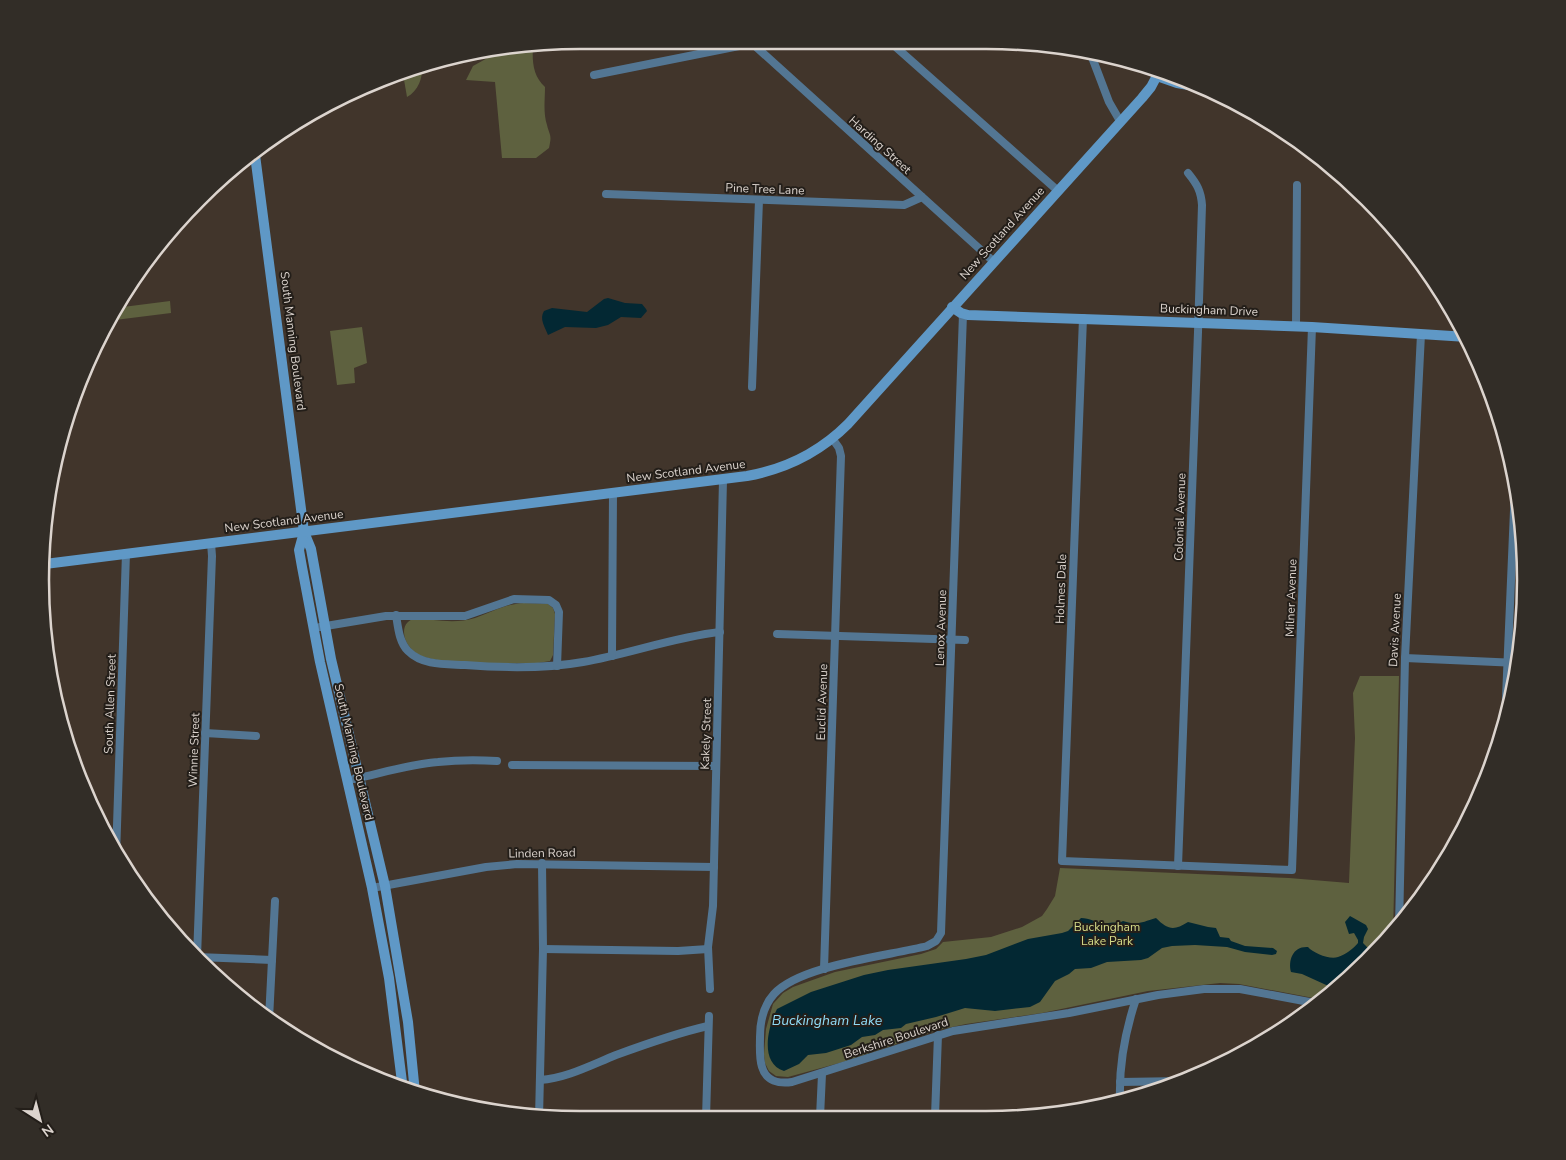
<svg xmlns="http://www.w3.org/2000/svg" width="1566" height="1160" font-family="'Nunito Sans',sans-serif">
<style>
.green{fill:#5e613f}
.water{fill:#032833}
.lines{fill:none;stroke-linecap:round;stroke-linejoin:round}
.street{stroke:#537693;stroke-width:8}
.secondary{stroke:#5f98c6;stroke-width:10}
.labels{text-anchor:middle;stroke-width:4;stroke-linejoin:round;paint-order:stroke}
.street-label{font-size:12px;fill:#dcd4ce;stroke:#231e19}
.park-label{font-size:12px;fill:#d5db89;stroke:#231e19}
.water-label{font-size:14px;font-style:italic;fill:#8fdbf6;stroke:#231e19}
.rim{fill:none;stroke:#dcd4ce;stroke-width:2.5}
</style>
<rect width="100%" height="100%" fill="#41352b"/>
<!-- green -->
<g class="green">
<path d="M533,46c-1,16 0,30 12,41 0,12 -2,26 2,38 3,12 5,9 2,23l-13,10h-34l-7,-76 -29,-2 7,-14 27,-15z"/>
<path d="M422,66c1,12 -4,25 -15,31l-4,-23z"/>
<polygon points="170,301 171,313 107,321 115,308"/>
<polygon points="362,327 367,363 354,368 355,383 337,385 330,331"/>
<path d="M524,603l24,1 5,4 2,6 -2,41 -3,6 -12,2c-31,0 -89,3 -117,-7 -9,-4 -17,-14 -17,-24 0,-8 5,-12 11,-14 20,2 41,6 60,0 17,-6 30,-14 49,-15z"/>
<polygon points="1360,676 1399,676 1393,934 1324,1000 1239,984 1220,983 1148,991 1042,1013 966,1024 938,1030 843,1062 788,1077 776,1076 769,1071 765,1063 764,1054 766,1029 773,1004 783,993 793,987 835,972 921,954 936,949 943,942 991,937 1022,927 1042,916 1047,909 1055,896 1060,868 1289,878 1349,883 1355,738 1353,693"/>
</g>
<!-- water -->
<g class="water">
<path d="M608,298l17,5 17,1 4,5 1,2 -6,7 -20,-1 -13,8 -12,3 -31,-1 -17,8c-3,-8 -9,-16 -4,-24l8,-3 35,4 17,-13z"/>
<path d="M1350,916l16,9 2,4 -4,8 -1,6 10,10 -2,3h-5l-1,5 -30,28 -33,-15 -11,-2c-3,-12 2,-26 17,-25 5,6 22,13 30,10 7,-2 15,-8 20,-14v-3l-4,-7 -5,1 -4,-12z"/>
<path d="M1081,918c9,0 17,6 25,5 6,0 7,-1 13,0l4,-2c15,5 19,1 33,-3 12,12 18,13 32,4l20,5 8,1 4,9 9,1 2,3 14,5 28,2 4,3 -1,3 -4,1 -27,-3 -18,-5 -32,-2 -23,1 -10,2 -14,10 -7,2 -34,2 -16,6 -16,1 -6,5 -14,7 -15,21 -10,5 -35,4 -30,-3 -29,9 -30,7 -5,4 -18,2 -8,5 -13,2 -11,8 -25,8 -18,2 -9,9 -15,7c-25,-8 -16,-45 -7,-62l34,-17 53,-17 24,-5 78,-11 20,-4 42,-16 34,-6 6,-2z"/>
</g>
<g class="lines">
<!-- street -->
<g class="street">
<polyline points="889,41 1057,190"/>
<polyline points="1090,52 1109,102 1120,121"/>
<polyline points="594,75 749,44 754,45 993,261"/>
<polyline points="606,194 904,205 922,197"/>
<path d="M963,314l-22,619 -5,8 -9,5c-39,10 -127,19 -153,48 -10,11 -14,28 -14,43 0,9 -1,21 2,30 4,14 17,17 30,15l161,-51 116,-18 89,-18 46,-6h36l80,15"/>
<polyline points="1083,318 1062,861 1292,870 1312,327"/>
<polyline points="1296,326 1297,185"/>
<polyline points="752,387 759,200"/>
<path d="M396,615c2,12 3,27 12,36 15,15 38,13 57,14 39,3 79,4 118,-3 46,-8 91,-25 137,-30"/>
<polyline points="320,627 386,616 465,616 514,599 549,600 556,605 559,612 557,666"/>
<polyline points="777,634 965,640"/>
<polyline points="612,656 613,493"/>
<polyline points="1405,658 1518,663"/>
<polyline points="1505,721 1515,487"/>
<polyline points="205,733 256,736"/>
<polyline points="512,765 716,766"/>
<path d="M354,779c28,-6 56,-15 84,-17 20,-2 39,-2 59,-1"/>
<polyline points="116,856 126,553"/>
<path d="M1178,866l20,-534 4,-127c-1,-14 -5,-21 -14,-32"/>
<polyline points="372,888 486,867 517,864 714,867"/>
<polyline points="1399,927 1405,658 1421,334"/>
<polyline points="543,949 678,951 708,949"/>
<polyline points="197,957 212,556 211,543"/>
<polyline points="197,957 272,960"/>
<polyline points="824,969 841,456 839,448 832,438"/>
<polyline points="710,989 708,947 713,906 723,480"/>
<polyline points="269,1019 275,901"/>
<path d="M540,1080c27,-2 51,-15 76,-25 30,-11 61,-22 92,-29"/>
<polyline points="1120,1082 1183,1081"/>
<path d="M1120,1098c-1,-34 5,-66 16,-99"/>
<polyline points="935,1116 938,1035"/>
<polyline points="820,1117 822,1074"/>
<polyline points="539,1118 543,949 542,863"/>
<polyline points="706,1118 709,1016"/>
</g>
<!-- secondary -->
<g class="secondary">
<polyline points="1157,76 1177,83 1206,88"/>
<polyline points="255,155 304,532 311,549 331,659 385,886 408,1022 415,1093"/>
<polyline points="952,307 961,313 968,315 1312,327 1467,337"/>
<polyline points="304,532 299,550 302,567 320,662 372,888 389,978 403,1090"/>
<path d="M45,564l702,-88c39,-7 73,-24 101,-52l294,-326 9,-11 9,-17"/>
</g>
</g>
<g class="labels">
<!-- street labels -->
<g class="street-label">
<text transform="translate(880 145) rotate(42)" y="4">Harding Street</text>
<text transform="translate(765 189) rotate(2)" y="4">Pine Tree Lane</text>
<text transform="translate(1002 233) rotate(-48)" y="4">New Scotland Avenue</text>
<text transform="translate(1209 310) rotate(2)" y="4">Buckingham Drive</text>
<text transform="translate(293 341) rotate(83)" y="4">South Manning Boulevard</text>
<text transform="translate(686 471) rotate(-7)" y="4">New Scotland Avenue</text>
<text transform="translate(1180 517) rotate(-88)" y="4">Colonial Avenue</text>
<text transform="translate(284 521) rotate(-7)" y="4">New Scotland Avenue</text>
<text transform="translate(1061 589) rotate(-88)" y="4">Holmes Dale</text>
<text transform="translate(1291 598) rotate(-88)" y="4">Milner Avenue</text>
<text transform="translate(941 628) rotate(-88)" y="4">Lenox Avenue</text>
<text transform="translate(1395 630) rotate(-87)" y="4">Davis Avenue</text>
<text transform="translate(822 702) rotate(-88)" y="4">Euclid Avenue</text>
<text transform="translate(110 704) rotate(-88)" y="4">South Allen Street</text>
<text transform="translate(706 734) rotate(-88)" y="4">Kakely Street</text>
<text transform="translate(194 750) rotate(-88)" y="4">Winnie Street</text>
<text transform="translate(354 752) rotate(77)" y="4">South Manning Boulevard</text>
<text transform="translate(542 853) rotate(-1)" y="4">Linden Road</text>
<text transform="translate(896 1038) rotate(-18)" y="4">Berkshire Boulevard</text>
</g>
<!-- park labels -->
<g class="park-label">
<text x="1107" y="931">Buckingham<tspan x="1107" dy="14">Lake Park</tspan></text>
</g>
<!-- water labels -->
<g class="water-label">
<text x="827" y="1025">Buckingham Lake</text>
</g>
</g>
<!-- crop -->
<path d="M0 0H1566V1160H0ZM580 49H986A531 531 0 0 1 1517 580V580A531 531 0 0 1 986 1111H580A531 531 0 0 1 49 580V580A531 531 0 0 1 580 49Z" fill="#322d27" fill-rule="evenodd"/>
<path class="rim" d="M580 49H986A531 531 0 0 1 1517 580V580A531 531 0 0 1 986 1111H580A531 531 0 0 1 49 580V580A531 531 0 0 1 580 49Z"/>
<!-- north arrow -->
<g transform="translate(40 1120) rotate(144)" stroke="#231e19" stroke-width="4" paint-order="stroke">
<path d="M0-4L9 19L0 12L-9 19Z" fill="#dcd4ce"/>
<text y="-8" font-size="14" font-weight="bold" text-anchor="middle" fill="#dcd4ce">N</text>
</g>
</svg>
